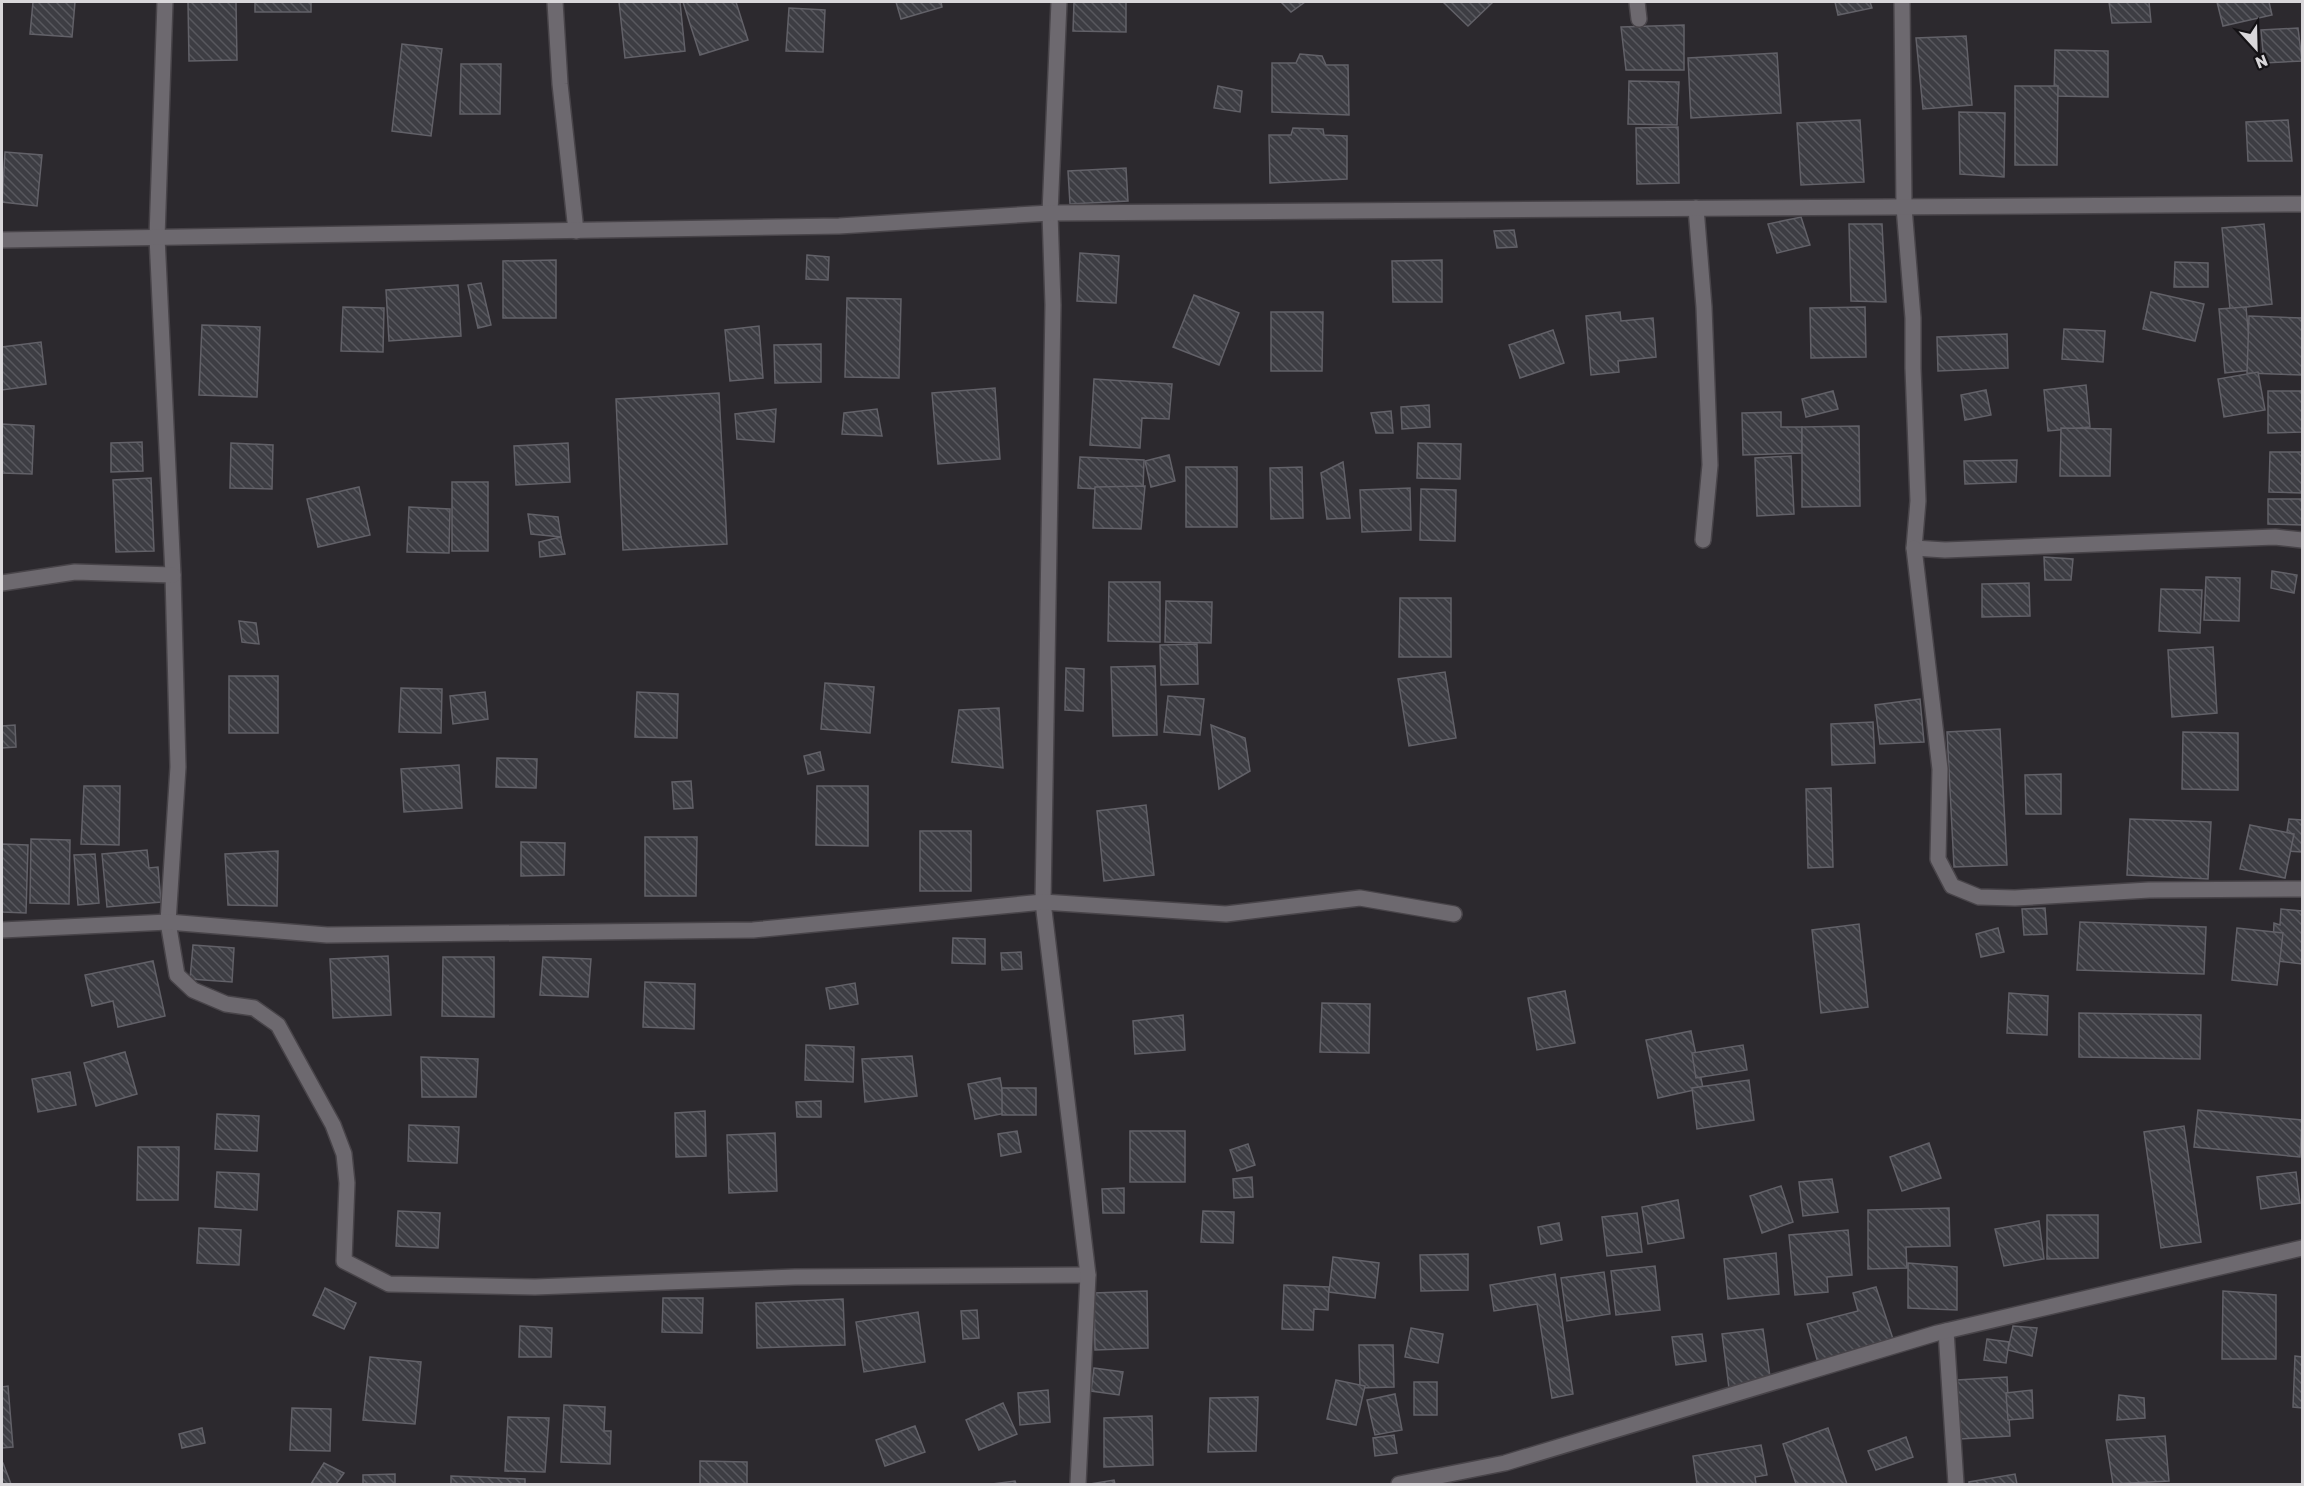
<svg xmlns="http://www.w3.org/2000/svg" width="2304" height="1486" font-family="Rubik,sans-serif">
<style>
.building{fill:url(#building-back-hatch);stroke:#626168;stroke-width:1.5}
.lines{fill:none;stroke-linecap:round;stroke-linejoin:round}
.street-casing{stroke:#484449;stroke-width:18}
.street{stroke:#6d696f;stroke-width:15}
</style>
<defs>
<pattern id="building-back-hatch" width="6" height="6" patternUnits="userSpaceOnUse" patternTransform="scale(1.5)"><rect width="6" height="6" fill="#3d3d43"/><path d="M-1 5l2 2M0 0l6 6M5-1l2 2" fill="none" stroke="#58585e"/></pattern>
</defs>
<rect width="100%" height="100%" fill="#2c292e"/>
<!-- building -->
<g class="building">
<polygon points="33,2 75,2 72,37 30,34"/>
<polygon points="188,2 236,2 237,60 189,61"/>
<rect x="255" y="2" width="56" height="10"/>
<polygon points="619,2 680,2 685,51 625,58"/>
<polygon points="683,2 736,2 748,40 700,55"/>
<polygon points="896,2 941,2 942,7 901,19"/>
<polygon points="1074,2 1126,2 1126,32 1073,31"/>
<polygon points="1281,2 1305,2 1291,12"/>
<polygon points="1443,2 1493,2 1468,26"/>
<polygon points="1835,2 1870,2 1872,8 1838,15"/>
<polygon points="2109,2 2149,2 2151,22 2112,23"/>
<polygon points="2217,2 2269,2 2272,15 2223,26"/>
<polygon points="789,8 825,10 823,52 786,51"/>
<polygon points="1684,25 1684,70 1626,70 1621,27"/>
<polygon points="2298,28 2302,61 2264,63 2261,30"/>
<polygon points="1966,36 1972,105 1923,109 1916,38"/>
<polygon points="402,44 442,49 431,136 392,131"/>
<polygon points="2055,50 2108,51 2108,97 2054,96"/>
<polygon points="1777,53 1781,113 1691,118 1688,58"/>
<polygon points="1300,54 1322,56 1326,65 1348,65 1349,115 1272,112 1272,63 1296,63"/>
<polygon points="461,64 501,64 500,114 460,114"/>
<polygon points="1629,81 1679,82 1677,125 1628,124"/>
<polygon points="1218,86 1242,91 1240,112 1214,108"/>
<polygon points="2015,86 2058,86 2057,165 2015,165"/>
<polygon points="1959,112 2005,113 2004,177 1960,174"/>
<polygon points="1860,120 1864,182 1801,185 1797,123"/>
<polygon points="2288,120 2292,161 2248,161 2246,122"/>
<polygon points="1678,127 1679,183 1637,184 1636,128"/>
<polygon points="1293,128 1323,129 1324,135 1347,136 1347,179 1270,183 1269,135 1291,135"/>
<polygon points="5,152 42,155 37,206 2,202"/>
<polygon points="1126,168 1128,201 1070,204 1068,171"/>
<polygon points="1801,217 1810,245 1777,253 1768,224"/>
<polygon points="1849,224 1882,224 1886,302 1851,301"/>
<polygon points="2264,224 2272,304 2230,309 2222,228"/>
<polygon points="1514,230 1517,247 1497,248 1494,231"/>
<polygon points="1080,253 1119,256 1116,303 1077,301"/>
<polygon points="807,255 829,257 828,280 806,279"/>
<polygon points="556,260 556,318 503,318 503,261"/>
<polygon points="1442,260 1442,302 1393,302 1392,261"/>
<polygon points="2175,262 2208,263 2208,287 2174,287"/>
<polygon points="481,283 491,325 478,328 468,285"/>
<polygon points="458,285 461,336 389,341 386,290"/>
<polygon points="2151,292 2204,304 2195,341 2143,329"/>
<polygon points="1194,295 1239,313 1219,365 1173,347"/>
<polygon points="847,298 901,299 899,378 845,377"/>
<polygon points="343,307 384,308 383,352 341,351"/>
<polygon points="1865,307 1866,357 1811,358 1810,308"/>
<polygon points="2246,307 2252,370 2225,373 2219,309"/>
<polygon points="1271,312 1323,312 1322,371 1271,371"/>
<polygon points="1620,312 1621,321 1653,318 1656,357 1618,361 1619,372 1591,375 1586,316"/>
<polygon points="2249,316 2302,318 2302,375 2247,373"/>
<polygon points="202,325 260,327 257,397 199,395"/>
<polygon points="759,326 763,378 730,381 725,330"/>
<polygon points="2064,329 2105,331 2103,362 2062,359"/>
<polygon points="1553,330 1564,363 1520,378 1509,345"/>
<polygon points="2007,334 2008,368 1938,371 1937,337"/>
<polygon points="41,342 46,384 2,390 2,347"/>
<polygon points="821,344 821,382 775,383 774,345"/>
<polygon points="2258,372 2265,410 2224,417 2218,379"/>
<polygon points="1094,379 1172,384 1169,419 1142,418 1140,448 1090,445"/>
<polygon points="2086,385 2090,427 2048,431 2044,390"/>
<polygon points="995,388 1000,459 938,464 932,393"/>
<polygon points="1986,390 1991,415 1965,420 1961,395"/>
<polygon points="1833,391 1838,409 1806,417 1802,399"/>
<polygon points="2268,391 2302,391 2302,432 2268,433"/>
<polygon points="719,393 727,544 623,550 616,399"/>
<polygon points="1429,405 1430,427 1402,429 1401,407"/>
<polygon points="776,409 774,442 737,439 735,414"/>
<polygon points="877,409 882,436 842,434 844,413"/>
<polygon points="1391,411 1393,433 1376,433 1371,413"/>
<polygon points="1781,412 1781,427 1802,427 1802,453 1743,455 1742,413"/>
<polygon points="2,424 34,426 32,474 2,473"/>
<polygon points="1859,426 1860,506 1802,507 1802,427"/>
<polygon points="2061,428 2111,429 2110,476 2060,476"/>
<polygon points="142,442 143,471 111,472 111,443"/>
<polygon points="231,443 273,445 272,489 230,488"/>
<polygon points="568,443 570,482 516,485 514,446"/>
<polygon points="1418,443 1461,444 1460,479 1417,478"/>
<polygon points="2270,452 2302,452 2302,493 2269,492"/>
<polygon points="1169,455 1175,481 1151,487 1145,461"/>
<polygon points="1791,456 1794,514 1757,516 1755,458"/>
<polygon points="1080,457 1144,460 1143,491 1078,488"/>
<polygon points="2017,460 2016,482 1965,484 1964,461"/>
<polygon points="1343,462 1350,518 1327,519 1321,473"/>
<rect x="1186" y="467" width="51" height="60"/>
<polygon points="1302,467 1303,518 1271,519 1270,468"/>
<polygon points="151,478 154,551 116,552 113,480"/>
<rect x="452" y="482" width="36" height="69"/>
<polygon points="1145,486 1141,529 1093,528 1095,487"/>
<polygon points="359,487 370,535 318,547 307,499"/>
<polygon points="1410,488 1411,530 1362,532 1360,490"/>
<polygon points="1421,489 1456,490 1455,541 1420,540"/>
<polygon points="2268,499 2302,499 2302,525 2268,524"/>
<polygon points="409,507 450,509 449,553 407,552"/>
<polygon points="528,514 558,517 561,537 531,534"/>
<polygon points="561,537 565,554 540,557 539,542"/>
<polygon points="2044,557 2073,559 2071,580 2045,580"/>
<polygon points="2272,571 2297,575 2294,593 2271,588"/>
<polygon points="2206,577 2240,578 2239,621 2204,620"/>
<polygon points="1109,582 1160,582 1160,642 1108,641"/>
<polygon points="2029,583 2030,616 1982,617 1982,584"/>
<polygon points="2161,589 2202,590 2200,633 2159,631"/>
<polygon points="1400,598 1451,598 1451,657 1399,657"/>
<polygon points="1166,601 1212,602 1211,643 1165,642"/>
<polygon points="239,621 256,623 259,644 242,642"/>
<polygon points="1197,644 1198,684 1161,685 1160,645"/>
<polygon points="2213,647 2217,713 2172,717 2168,650"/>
<polygon points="1155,666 1157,735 1113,736 1111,667"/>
<polygon points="1066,668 1084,669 1083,711 1065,710"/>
<polygon points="1445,672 1456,738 1409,746 1398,679"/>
<rect x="229" y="676" width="49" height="57"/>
<polygon points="825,683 874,687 870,733 821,729"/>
<polygon points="401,688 442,689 441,733 399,732"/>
<polygon points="485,692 488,719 453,724 450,696"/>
<polygon points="637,692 678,694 677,738 635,737"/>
<polygon points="1168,696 1204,699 1200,735 1164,732"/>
<polygon points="1920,699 1924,742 1880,744 1875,705"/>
<polygon points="999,708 1003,768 952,762 959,710"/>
<polygon points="1873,722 1875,763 1832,765 1831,724"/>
<polygon points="15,725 16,747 2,748 2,726"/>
<polygon points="1211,725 1245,738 1250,771 1219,789"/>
<polygon points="2000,729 2007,865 1954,867 1947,732"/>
<polygon points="2183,732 2238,733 2238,790 2182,789"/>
<polygon points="820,752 824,770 808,774 804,756"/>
<polygon points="497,758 537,759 536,788 496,787"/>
<polygon points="459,765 462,808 404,812 401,769"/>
<polygon points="2061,774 2061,814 2026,814 2025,775"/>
<polygon points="691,781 693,808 674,809 672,782"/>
<polygon points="84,786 120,786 119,845 81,844"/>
<polygon points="817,786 868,786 868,846 816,845"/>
<polygon points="1831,788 1833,867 1808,868 1806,789"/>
<polygon points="1146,805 1154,875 1104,881 1097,811"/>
<polygon points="2130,819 2211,822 2208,879 2127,875"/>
<polygon points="2289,819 2302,820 2302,852 2284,851"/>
<polygon points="2250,825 2294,834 2285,878 2240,869"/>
<rect x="920" y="831" width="51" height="60"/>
<polygon points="645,837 697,837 696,896 645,896"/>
<polygon points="31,839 70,840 69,904 30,903"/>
<polygon points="521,842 565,843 564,875 521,876"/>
<polygon points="2,844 28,845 26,913 2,912"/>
<polygon points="147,850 149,868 158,867 161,902 107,907 102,854"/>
<polygon points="278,851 277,906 228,905 225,854"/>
<polygon points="95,854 99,903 78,905 74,855"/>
<polygon points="2045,908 2047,934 2024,935 2022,909"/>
<polygon points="2281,909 2302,911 2302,964 2278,961 2279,945 2273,945 2274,923 2280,925"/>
<polygon points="2080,922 2206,927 2204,974 2077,970"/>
<polygon points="1859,924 1868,1007 1821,1013 1812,930"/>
<polygon points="1998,928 2004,952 1981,957 1976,934"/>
<polygon points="2237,928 2283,933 2277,985 2232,980"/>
<polygon points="953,938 985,939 985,964 952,963"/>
<polygon points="193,945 234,948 232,982 190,979"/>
<polygon points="1021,952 1022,969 1002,970 1001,953"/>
<polygon points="388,956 391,1015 333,1018 330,959"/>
<polygon points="443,957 494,957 494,1017 442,1016"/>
<polygon points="543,957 591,959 588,997 540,995"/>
<polygon points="153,961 165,1016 118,1027 113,1001 92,1006 85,975"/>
<polygon points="645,982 695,984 694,1029 643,1027"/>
<polygon points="855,983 858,1004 830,1009 826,988"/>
<polygon points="1565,991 1575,1043 1537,1050 1528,998"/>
<polygon points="2009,993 2048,996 2047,1035 2007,1033"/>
<polygon points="1322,1003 1370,1004 1369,1053 1320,1052"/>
<polygon points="2079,1013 2201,1015 2200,1059 2079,1057"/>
<polygon points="1183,1015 1185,1050 1135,1054 1133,1021"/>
<polygon points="1691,1031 1703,1088 1658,1098 1646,1040"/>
<polygon points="806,1045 854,1047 853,1082 805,1080"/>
<polygon points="1743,1045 1747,1070 1696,1078 1692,1053"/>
<polygon points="125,1052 137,1094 96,1106 84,1063"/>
<polygon points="912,1056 917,1096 865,1102 862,1059"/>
<polygon points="421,1057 478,1059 476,1097 422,1097"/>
<polygon points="70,1072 76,1105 38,1112 32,1079"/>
<polygon points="1000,1078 1006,1113 975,1119 968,1084"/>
<polygon points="1749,1080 1754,1120 1697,1129 1692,1088"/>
<rect x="1002" y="1088" width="34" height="27"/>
<polygon points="821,1101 821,1117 797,1117 796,1102"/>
<polygon points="2198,1110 2302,1120 2300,1157 2194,1147"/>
<polygon points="705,1111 706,1156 676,1157 675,1113"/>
<polygon points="217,1114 259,1116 257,1151 215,1149"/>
<polygon points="409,1125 459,1127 457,1163 408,1161"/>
<polygon points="2184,1126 2201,1242 2161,1248 2144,1132"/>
<polygon points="1017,1131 1021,1152 1001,1156 998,1134"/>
<rect x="1130" y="1131" width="55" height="51"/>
<polygon points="775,1133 777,1191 729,1193 727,1135"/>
<polygon points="1929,1143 1941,1178 1902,1191 1890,1157"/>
<polygon points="1248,1144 1255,1165 1237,1171 1230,1150"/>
<polygon points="138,1147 179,1147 178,1200 137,1200"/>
<polygon points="217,1172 259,1174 257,1210 215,1207"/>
<polygon points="2296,1172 2300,1203 2261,1209 2257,1177"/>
<polygon points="1252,1177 1253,1197 1234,1198 1233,1179"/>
<polygon points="1832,1179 1838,1212 1803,1216 1799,1182"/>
<polygon points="1781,1186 1793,1222 1762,1233 1750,1196"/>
<polygon points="1124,1188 1124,1213 1103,1213 1102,1189"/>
<polygon points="1678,1200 1684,1238 1648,1244 1642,1207"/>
<polygon points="1949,1208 1950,1246 1906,1247 1907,1268 1868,1269 1868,1210"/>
<polygon points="398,1211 440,1213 438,1248 396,1246"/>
<polygon points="1203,1211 1234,1212 1233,1243 1201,1242"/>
<polygon points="1637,1213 1642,1252 1607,1256 1602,1217"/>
<polygon points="2047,1215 2098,1215 2098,1258 2047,1259"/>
<polygon points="2039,1221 2044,1259 2004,1266 1995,1229"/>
<polygon points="1559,1223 1562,1240 1541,1244 1538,1227"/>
<polygon points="199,1228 241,1230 239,1265 197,1263"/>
<polygon points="1848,1230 1852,1275 1827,1277 1828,1292 1795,1295 1789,1235"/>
<polygon points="1776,1253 1779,1294 1728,1299 1724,1259"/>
<polygon points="1468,1254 1468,1290 1421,1291 1420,1255"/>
<polygon points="1333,1257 1379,1263 1375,1298 1329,1292"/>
<polygon points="1908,1263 1957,1267 1957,1310 1908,1308"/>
<polygon points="1655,1266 1660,1310 1616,1315 1611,1271"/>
<polygon points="1604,1272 1610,1314 1567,1321 1561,1278"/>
<polygon points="1555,1274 1573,1394 1552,1398 1537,1304 1494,1311 1490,1285"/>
<polygon points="1284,1285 1329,1287 1328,1310 1314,1309 1313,1330 1282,1329"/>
<polygon points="1876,1287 1893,1339 1818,1363 1807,1324 1858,1311 1853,1293"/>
<polygon points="325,1288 356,1303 344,1329 313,1315"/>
<polygon points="1147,1291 1148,1348 1095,1350 1094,1293"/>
<polygon points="2223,1291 2276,1295 2276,1359 2222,1359"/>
<polygon points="663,1298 703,1298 702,1333 662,1332"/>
<polygon points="843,1299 845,1345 757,1348 756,1303"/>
<polygon points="977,1310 979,1338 963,1339 961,1311"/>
<polygon points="918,1312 925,1362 864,1372 856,1322"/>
<polygon points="520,1326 552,1328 551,1357 519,1357"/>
<polygon points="2013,1326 2037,1328 2032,1356 2008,1350"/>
<polygon points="1411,1328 1443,1334 1438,1363 1405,1357"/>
<polygon points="1763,1329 1772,1390 1730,1396 1722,1334"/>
<polygon points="1702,1334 1706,1361 1676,1365 1672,1337"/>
<polygon points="1987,1339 2009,1342 2006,1363 1984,1360"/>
<polygon points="1359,1345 1393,1345 1394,1387 1360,1388"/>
<polygon points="2295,1356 2302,1357 2302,1408 2293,1407"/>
<polygon points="370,1357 421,1362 415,1424 363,1420"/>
<polygon points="1094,1368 1123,1372 1119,1395 1091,1391"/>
<polygon points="2007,1377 2010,1436 1960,1439 1957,1380"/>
<polygon points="1336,1380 1365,1386 1356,1425 1327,1419"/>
<rect x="1414" y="1382" width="23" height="33"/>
<polygon points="8,1386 13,1447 2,1448 2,1387"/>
<polygon points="1048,1390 1050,1422 1020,1425 1018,1393"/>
<polygon points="2032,1390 2033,1418 2008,1420 2006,1393"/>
<polygon points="1395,1394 1402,1430 1375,1435 1367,1400"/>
<polygon points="2119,1395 2144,1398 2145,1418 2117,1420"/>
<polygon points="1258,1397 1256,1451 1208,1452 1210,1398"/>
<polygon points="1003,1403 1017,1434 979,1450 966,1420"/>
<polygon points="564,1405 605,1407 604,1431 611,1431 610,1464 561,1462"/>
<polygon points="292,1408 331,1409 330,1451 290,1450"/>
<polygon points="1152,1416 1153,1465 1104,1467 1104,1418"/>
<polygon points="508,1417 549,1418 545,1472 505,1471"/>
<polygon points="915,1426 925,1452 885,1466 876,1440"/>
<polygon points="202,1428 205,1443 182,1448 179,1434"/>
<polygon points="1828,1428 1847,1484 1796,1484 1783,1444"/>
<polygon points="1394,1435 1397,1453 1375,1456 1373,1438"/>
<polygon points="2165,1436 2169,1481 2113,1484 2106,1440"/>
<polygon points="1906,1437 1913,1457 1876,1470 1868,1451"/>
<polygon points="1761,1445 1767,1475 1755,1477 1756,1484 1697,1484 1693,1456"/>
<polygon points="700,1461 747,1462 747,1484 700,1484"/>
<polygon points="2,1463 3,1463 11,1484 2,1484"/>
<polygon points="324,1463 344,1473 336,1484 311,1484"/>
<polygon points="395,1474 395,1484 363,1484 363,1475"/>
<polygon points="2015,1474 2017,1484 1969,1484 1969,1482"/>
<polygon points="451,1476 525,1479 525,1484 451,1484"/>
<polygon points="1114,1480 1115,1484 1090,1484"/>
<polygon points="1015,1481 1016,1484 992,1484"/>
</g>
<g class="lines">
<defs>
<g id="street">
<polyline points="165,2 157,237 173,575 178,767 168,922 177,975 193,990 226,1004 254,1008 278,1025 333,1125 344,1154 347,1183 344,1261 389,1284 535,1287 795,1277 1088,1275"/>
<polyline points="555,2 560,84 576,231"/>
<polyline points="1059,2 1050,213 1053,305 1043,902 1088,1275 1078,1484"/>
<polyline points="1637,2 1639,19"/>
<polyline points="1902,2 1904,207 1913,318 1913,368 1918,501 1914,548 1945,550 2275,537 2302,540"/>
<polyline points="1696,208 1704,307 1710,465 1703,540"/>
<polyline points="2,240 839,226 1050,213 2302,204"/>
<polyline points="1914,548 1940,769 1938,859 1952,886 1979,897 2015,898 2149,890 2302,889"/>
<polyline points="2,583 75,572 173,575"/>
<polyline points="2,930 168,922 327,935 753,930 1043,902 1226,914 1360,898 1454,914"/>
<polyline points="1946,1331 1956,1484"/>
<polyline points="1399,1484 1505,1463 1937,1333 2302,1248"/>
</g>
</defs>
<!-- street casing -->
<use href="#street" class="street-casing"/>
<!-- street -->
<use href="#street" class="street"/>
</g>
<!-- border -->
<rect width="2304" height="1486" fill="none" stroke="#d9d7da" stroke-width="6"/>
<!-- north arrow -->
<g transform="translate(2256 48) rotate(158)" stroke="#141215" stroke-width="4.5" paint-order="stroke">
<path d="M0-4.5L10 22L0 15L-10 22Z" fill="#d9d7da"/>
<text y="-9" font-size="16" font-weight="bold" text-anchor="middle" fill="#d9d7da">N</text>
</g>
</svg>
